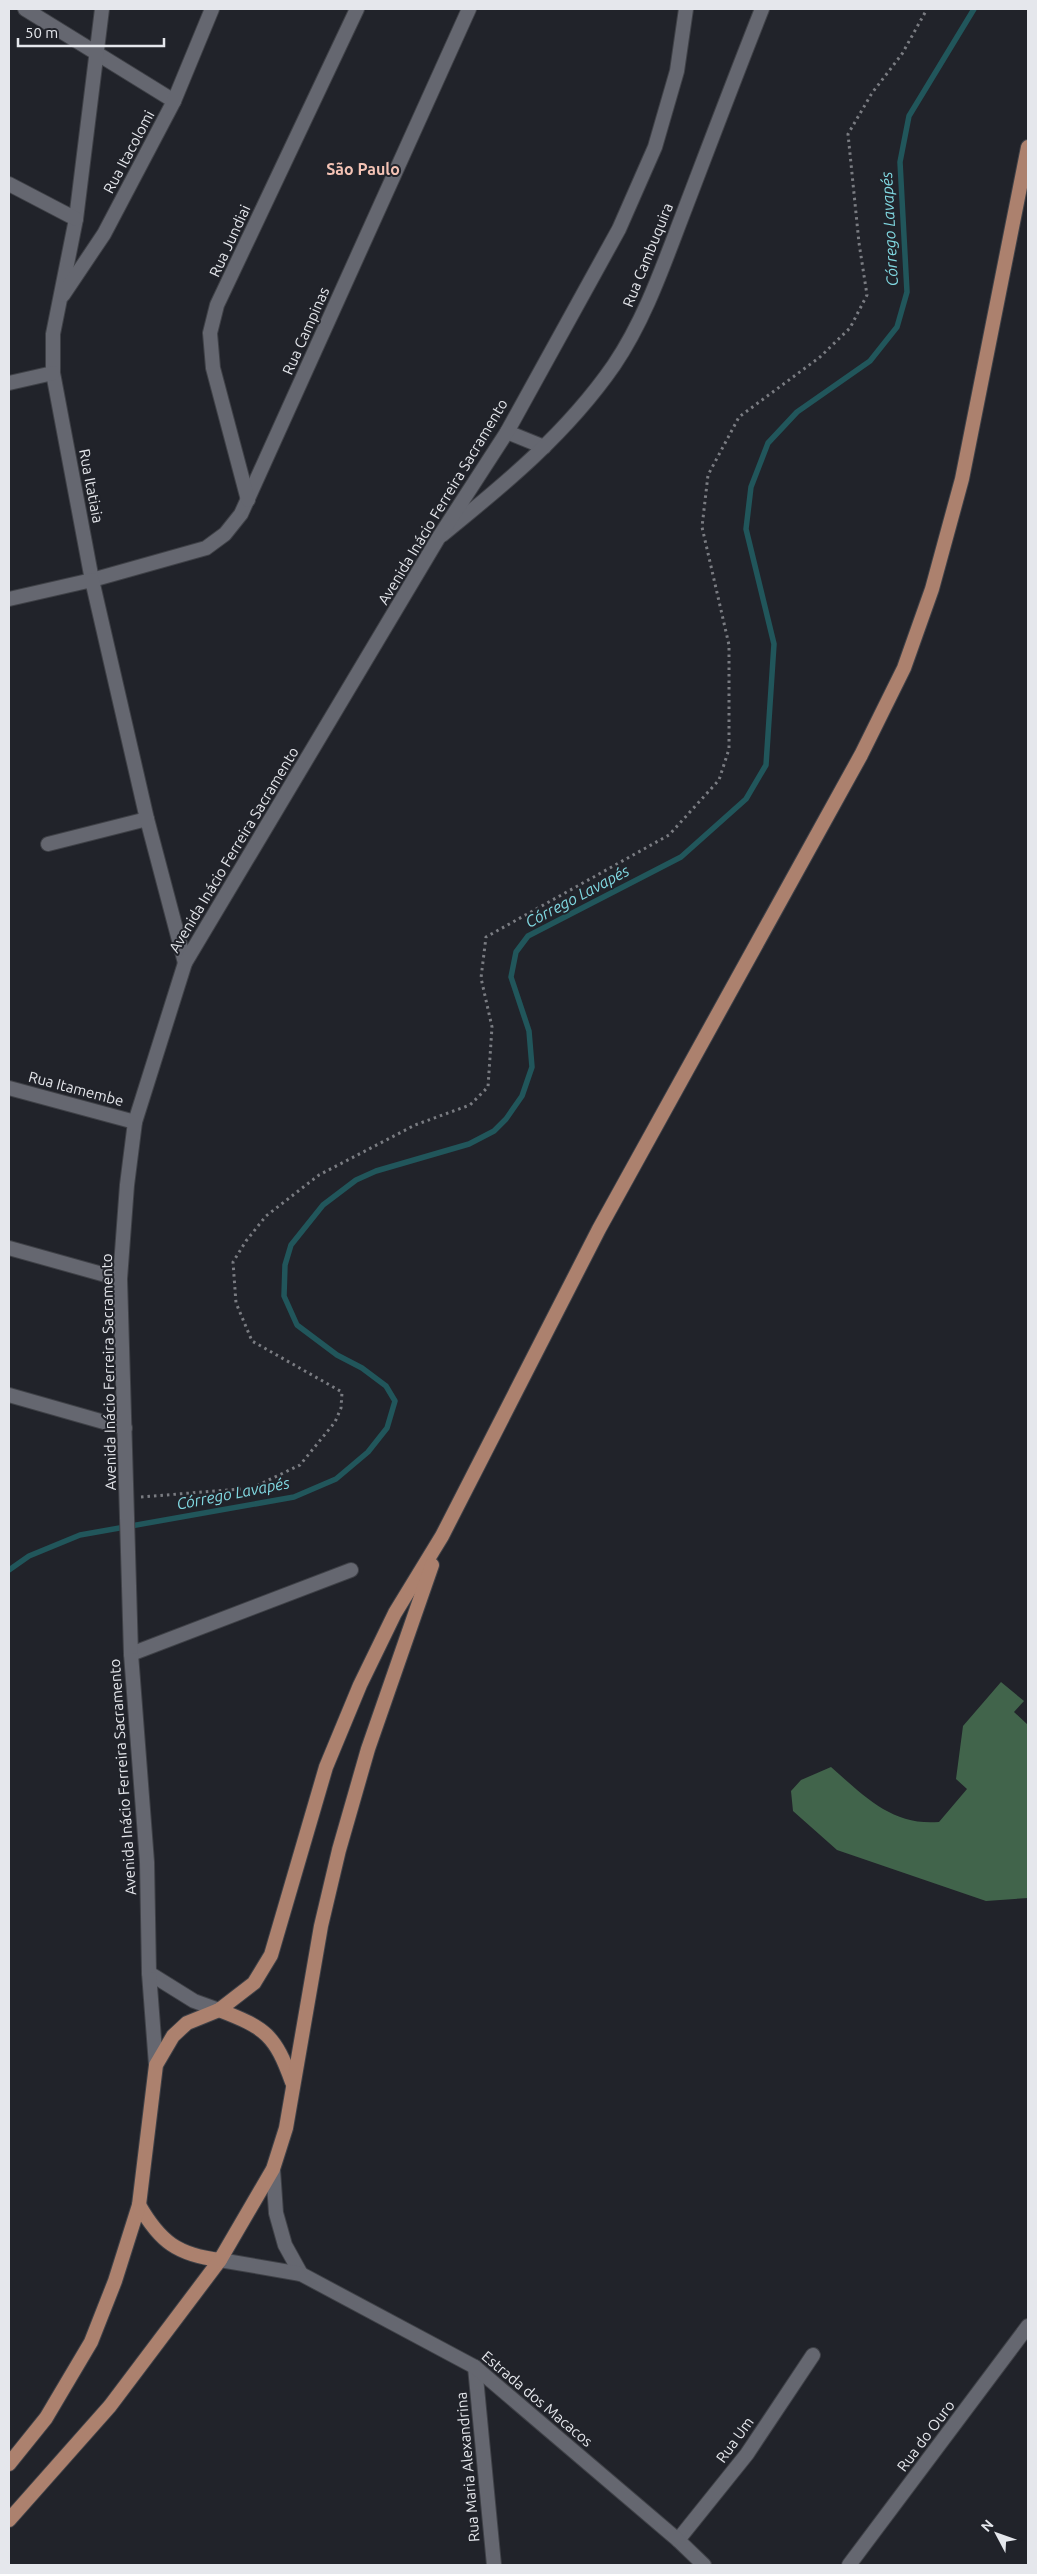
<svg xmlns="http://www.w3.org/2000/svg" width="1037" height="2574" font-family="Ubuntu,sans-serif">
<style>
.forest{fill:#41644b}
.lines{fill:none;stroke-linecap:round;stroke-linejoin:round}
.stream{stroke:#21565b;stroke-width:5.5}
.minor-casing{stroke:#3f4147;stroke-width:16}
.tertiary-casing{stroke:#3f4147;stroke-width:16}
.secondary-casing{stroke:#3f4147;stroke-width:16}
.primary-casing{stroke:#3f4147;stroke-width:16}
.path{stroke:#7a7c82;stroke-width:3;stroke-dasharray:2.5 4;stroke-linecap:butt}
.minor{stroke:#656770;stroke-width:14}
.tertiary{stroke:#656770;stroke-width:14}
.secondary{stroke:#656770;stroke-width:14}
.primary{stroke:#ac816e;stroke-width:14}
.labels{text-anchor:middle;stroke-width:4;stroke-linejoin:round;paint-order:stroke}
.street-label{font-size:15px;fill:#e5e7ec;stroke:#21232a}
.neighbourhood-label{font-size:16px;font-weight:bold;fill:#f4c3b5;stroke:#21232a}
.water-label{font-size:16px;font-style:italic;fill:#80d8e1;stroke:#21232a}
</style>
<rect width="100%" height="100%" fill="#21232a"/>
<!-- forest -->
<path class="forest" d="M1001,1682l23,19 -10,11 14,13v173l-42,3 -149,-51 -44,-39 -2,-20 10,-11 30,-13c33,29 61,59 108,55l28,-33 -11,-10 7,-53z"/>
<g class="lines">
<!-- stream -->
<polyline class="stream" points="9,1570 29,1556 80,1535 294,1497 336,1479 368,1452 387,1428 395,1401 386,1386 362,1368 337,1355 297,1325 284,1296 285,1265 291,1245 323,1205 356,1180 376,1171 469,1144 494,1131 506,1119 522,1096 532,1067 529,1031 511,977 516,952 528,936 681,857 746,799 766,765 774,644 746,529 751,487 768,443 797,412 870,361 897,327 907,292 900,162 909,116 974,9"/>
<defs>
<g id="minor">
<polyline points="25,9 174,101"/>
<polyline points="102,9 76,219 53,334 53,373 92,580 206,548 225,534 241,514 469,9"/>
<polyline points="9,184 76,219"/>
<polyline points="63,295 104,234 174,101 212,9"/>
<polyline points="9,383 53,373"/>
<polyline points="507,432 544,447"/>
<polyline points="248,500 213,368 210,333 217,305 357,9"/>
<path d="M442,535c63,-51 125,-102 172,-170 31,-46 49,-99 69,-151 26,-68 52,-137 79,-205"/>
<polyline points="48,844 147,819"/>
<polyline points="9,1088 135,1122"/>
<polyline points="9,1248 120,1279"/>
<polyline points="9,1395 125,1428"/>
<polyline points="131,1654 351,1570"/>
<polyline points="475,2367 494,2565"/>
<polyline points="678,2540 747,2454 813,2355"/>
<polyline points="849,2565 1028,2326"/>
</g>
<g id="tertiary">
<polyline points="9,599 92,580 147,819 185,963"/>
<polyline points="273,2169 276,2213 285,2245 301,2274"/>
<polyline points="220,2260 301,2274 475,2367 678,2540 704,2565"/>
</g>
<g id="secondary">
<polyline points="149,1973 194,2001 219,2010"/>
<polyline points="156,2065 149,1973 147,1862 131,1654 120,1279 127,1185 135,1122 185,963 439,537 507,432 619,229 655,147 677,71 686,9"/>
</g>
<g id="primary">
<path d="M219,2010c47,18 56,25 73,72"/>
<path d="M139,2205c21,37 39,50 81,55"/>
<polyline points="9,2464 46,2418 91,2342 115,2281 139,2205 156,2065 173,2036 187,2023 219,2010 254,1983 271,1955 326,1767 360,1685 395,1613 442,1536 599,1229 861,755 904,668 932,589 962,479 1028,147"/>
<polyline points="9,2520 110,2406 220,2260 273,2169 286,2128 321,1926 339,1850 368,1749 432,1565"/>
</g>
</defs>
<!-- minor casing -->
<use href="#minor" class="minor-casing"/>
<!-- tertiary casing -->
<use href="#tertiary" class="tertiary-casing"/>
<!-- secondary casing -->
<use href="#secondary" class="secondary-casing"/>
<!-- primary casing -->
<use href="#primary" class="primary-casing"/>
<!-- path -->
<polyline class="path" points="141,1497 252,1488 300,1465 335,1422 341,1408 342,1392 252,1341 236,1303 233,1262 246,1241 266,1216 319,1175 415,1125 470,1105 488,1087 492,1027 481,978 486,937 669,835 719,780 729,749 729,645 702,527 708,475 739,417 820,357 850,328 867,295 859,243 848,134 872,93 902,54 927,9"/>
<!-- minor -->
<use href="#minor" class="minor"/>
<!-- tertiary -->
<use href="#tertiary" class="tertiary"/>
<!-- secondary -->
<use href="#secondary" class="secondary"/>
<!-- primary -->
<use href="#primary" class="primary"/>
</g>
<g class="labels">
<!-- street labels -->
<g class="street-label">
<text transform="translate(129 152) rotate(-62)" y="5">Rua Itacolomi</text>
<text transform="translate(230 241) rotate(-65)" y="5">Rua Jundiai</text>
<text transform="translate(648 255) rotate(-68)" y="5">Rua Cambuquira</text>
<text transform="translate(306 331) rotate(-66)" y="5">Rua Campinas</text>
<text transform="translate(91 486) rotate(79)" y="5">Rua Itatiaia</text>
<text transform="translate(443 502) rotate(-59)" y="5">Avenida Inácio Ferreira Sacramento</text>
<text transform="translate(234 850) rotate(-59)" y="5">Avenida Inácio Ferreira Sacramento</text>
<text transform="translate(76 1089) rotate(15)" y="5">Rua Itamembe</text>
<text transform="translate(109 1372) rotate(-91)" y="5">Avenida Inácio Ferreira Sacramento</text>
<text transform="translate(123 1777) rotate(-94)" y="5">Avenida Inácio Ferreira Sacramento</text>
<text transform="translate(537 2399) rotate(40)" y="5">Estrada dos Macacos</text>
<text transform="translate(926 2436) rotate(-53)" y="5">Rua do Ouro</text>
<text transform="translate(735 2440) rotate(-54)" y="5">Rua Um</text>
<text transform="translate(468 2467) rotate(-95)" y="5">Rua Maria Alexandrina</text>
</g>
<!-- neighbourhood labels -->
<g class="neighbourhood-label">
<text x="363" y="175">São Paulo</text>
</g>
<!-- water labels -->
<g class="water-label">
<text transform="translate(889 229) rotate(-93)" y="6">Córrego Lavapés</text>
<text transform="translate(577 896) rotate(-28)" y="6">Córrego Lavapés</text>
<text transform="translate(233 1493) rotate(-11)" y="6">Córrego Lavapés</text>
</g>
</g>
<!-- border -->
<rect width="1037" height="2574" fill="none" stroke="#e5e7ec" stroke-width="20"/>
<!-- north arrow -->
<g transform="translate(997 2534) rotate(311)" stroke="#21232a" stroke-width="4" paint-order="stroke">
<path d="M0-4L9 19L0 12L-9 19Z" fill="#e5e7ec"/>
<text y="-8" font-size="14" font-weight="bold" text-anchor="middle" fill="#e5e7ec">N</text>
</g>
<!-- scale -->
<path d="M18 38v8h146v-8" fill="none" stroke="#e5e7ec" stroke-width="2.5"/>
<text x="25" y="38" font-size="15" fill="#e5e7ec" stroke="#21232a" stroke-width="4" paint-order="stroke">50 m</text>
</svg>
